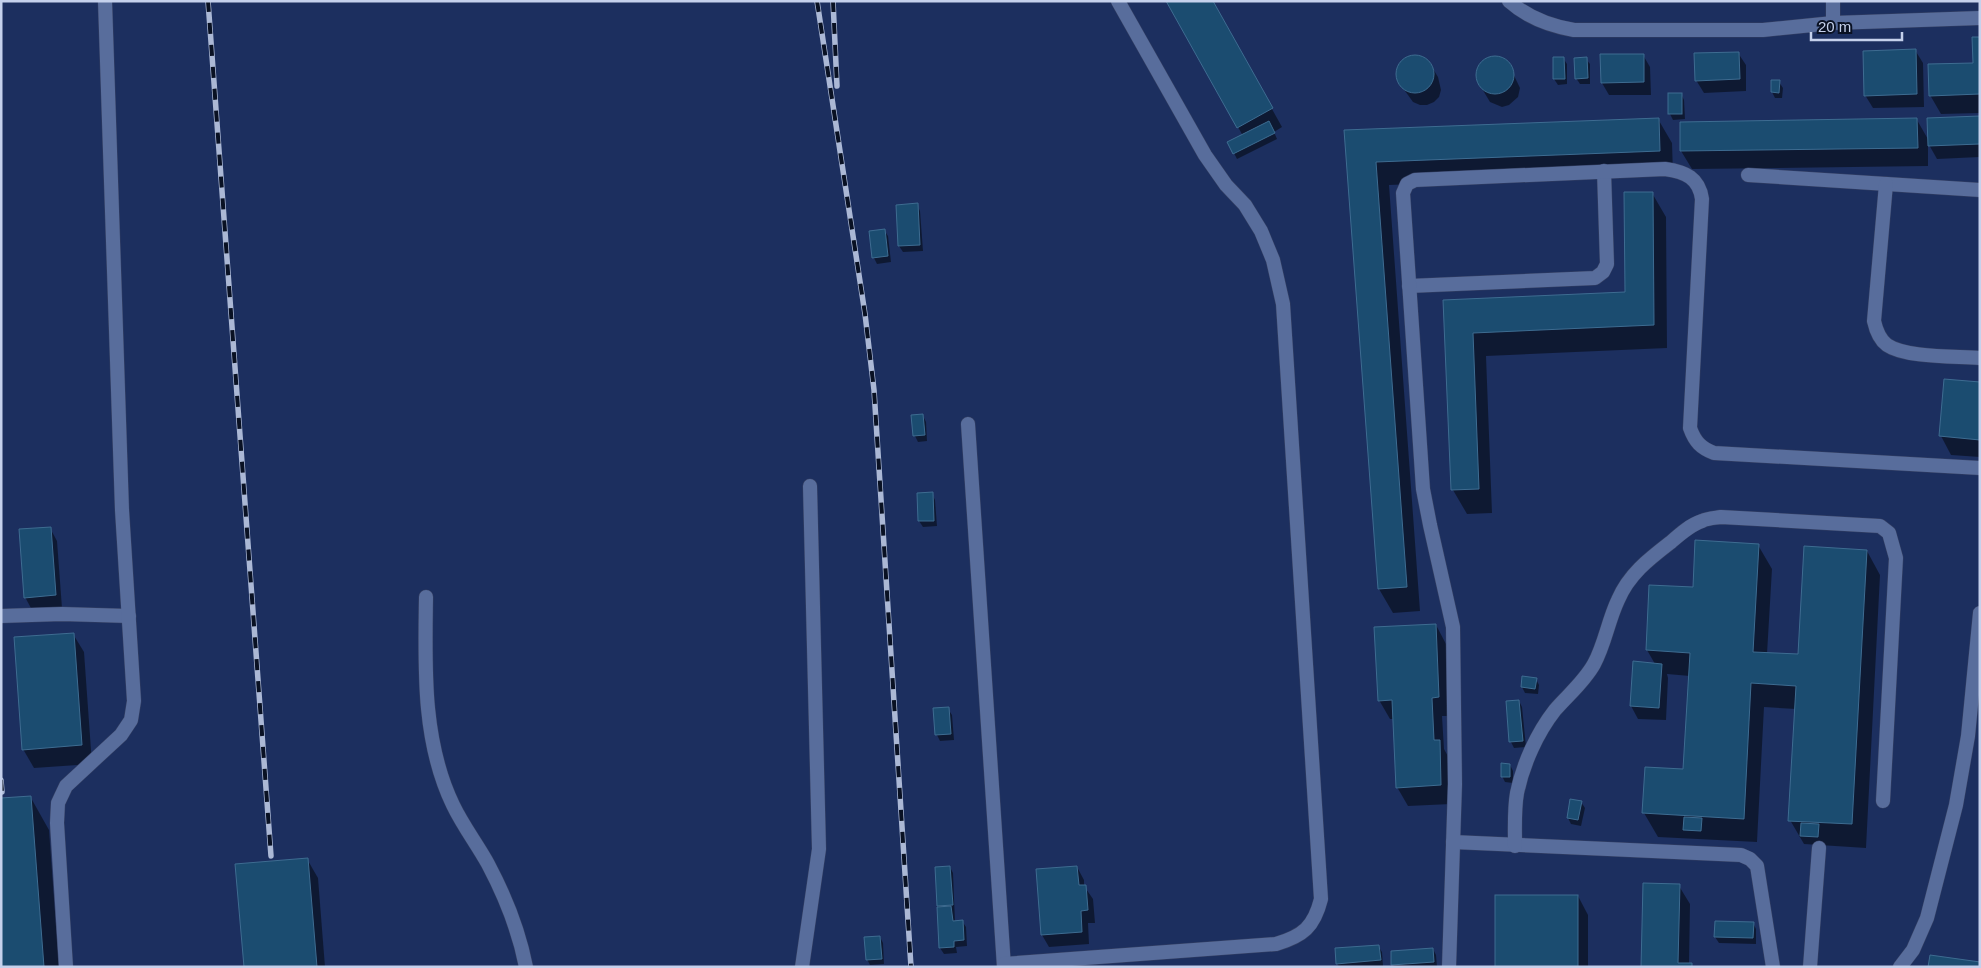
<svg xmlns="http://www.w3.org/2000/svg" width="1981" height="968" font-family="Arial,sans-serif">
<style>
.built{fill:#1c2f5f}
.shadow{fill:#0007}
.building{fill:#1b4c70;stroke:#3e6c91}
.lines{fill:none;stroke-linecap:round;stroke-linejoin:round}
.service-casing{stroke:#354063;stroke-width:15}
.service{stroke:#586d9c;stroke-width:14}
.rail-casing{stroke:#abb8d5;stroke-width:5.5}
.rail{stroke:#091123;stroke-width:4;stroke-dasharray:11;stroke-linecap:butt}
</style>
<rect width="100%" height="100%" fill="#16264f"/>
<!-- built -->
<rect class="built" x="1" y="1" width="1979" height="966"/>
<!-- shadow -->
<g class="shadow">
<polygon points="1168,1 1212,1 1282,127 1274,132 1277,139 1237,159 1234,153 1243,136"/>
<polygon points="1980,38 1980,113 1941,114 1930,95 1974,64"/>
<polygon points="1915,50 1923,63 1924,107 1873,108 1865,95"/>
<polygon points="1738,53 1746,65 1746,91 1704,93 1696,80"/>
<polygon points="1643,55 1650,67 1651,95 1609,95 1602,83"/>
<polygon points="1418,56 1425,59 1430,64 1438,77 1441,90 1439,97 1434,102 1427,105 1420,105 1413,102 1400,84 1398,71 1404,61 1410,57"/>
<polygon points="1494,57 1502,59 1508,63 1520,88 1518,97 1509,105 1502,107 1490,102 1478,82 1477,75 1478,68 1483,62"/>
<polygon points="1563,58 1567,64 1567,84 1558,85 1554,79"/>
<polygon points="1586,59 1590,64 1590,84 1580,84 1576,78"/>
<polygon points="1779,82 1783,88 1782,98 1775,98 1772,92"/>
<polygon points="1681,94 1684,100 1685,119 1673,120 1670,114"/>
<polygon points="1980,117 1980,157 1937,159 1928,143 1928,166 1692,169 1681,151 1917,120 1929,141"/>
<polygon points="1658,119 1672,143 1673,174 1389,185 1420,611 1393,613 1379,589 1345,131"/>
<polygon points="1652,193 1666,217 1667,348 1486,356 1492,513 1467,514 1453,490 1444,302 1626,293"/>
<polygon points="917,205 920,211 923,251 903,252 899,246"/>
<polygon points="884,230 888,236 891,262 877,264 874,258 870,232"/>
<polygon points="1945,380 1980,383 1980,457 1951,455 1941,436"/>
<polygon points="923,416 926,422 927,441 918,442 915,436"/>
<polygon points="932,494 935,500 937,526 923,527 919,521"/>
<polygon points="50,528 57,541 62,608 32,610 25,597"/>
<polygon points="1758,545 1772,569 1767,654 1799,656 1867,551 1880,575 1866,848 1804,844 1790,820 1796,709 1764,707 1757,842 1658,837 1644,813 1685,770 1690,676 1667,674 1668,678 1666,720 1638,719 1631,706 1655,664 1647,650 1650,586 1694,589"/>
<polygon points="1436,625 1446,644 1449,716 1442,716 1444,749 1450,760 1451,804 1408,806 1397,787 1394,719 1390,719 1379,700"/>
<polygon points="73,634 84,652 92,764 34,768 23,749"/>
<polygon points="1536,679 1539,685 1538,694 1525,693 1522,687"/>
<polygon points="1519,701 1522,707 1526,747 1514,748 1511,742 1507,702"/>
<polygon points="948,709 952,715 954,740 940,741 937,735"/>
<polygon points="1510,765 1513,771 1513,783 1505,782 1502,776"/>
<polygon points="31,798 49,830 59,967 1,967"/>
<polygon points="1581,802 1585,808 1581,826 1571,824 1568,818"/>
<polygon points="307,859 318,878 325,967 245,967"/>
<polygon points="950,867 953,873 955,922 962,921 966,927 967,946 956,947 957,953 944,954 940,948 936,868"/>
<polygon points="1077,867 1084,880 1084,886 1093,899 1095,923 1088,923 1089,944 1049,947 1042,935"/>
<polygon points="1679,886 1690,904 1689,964 1692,967 1643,967"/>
<polygon points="1578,896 1588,915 1588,967 1496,967"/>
<polygon points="1716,922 1753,923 1756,929 1756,944 1719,943 1715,937"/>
<polygon points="880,937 883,943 884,964 870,965 867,959"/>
<polygon points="1378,946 1382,952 1383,966 1339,967 1337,963"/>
<polygon points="1433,949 1436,955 1437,967 1394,967 1393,964"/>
</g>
<!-- building -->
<g class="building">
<polygon points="1166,1 1213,1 1273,108 1237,128"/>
<polygon points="1972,37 1980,37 1980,94 1929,96 1928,64 1973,63"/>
<polygon points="1916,49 1917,94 1864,96 1863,51"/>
<polygon points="1739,52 1740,79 1695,81 1694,53"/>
<polygon points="1600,54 1644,54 1644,82 1601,83"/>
<circle cx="1415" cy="74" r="19"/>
<circle cx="1495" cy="75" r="19"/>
<polygon points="1553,57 1564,57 1565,79 1553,79"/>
<polygon points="1587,57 1588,78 1575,79 1574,58"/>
<polygon points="1771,80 1780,80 1779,93 1771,92"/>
<rect x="1668" y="93" width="14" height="21"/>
<polygon points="1980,116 1980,144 1928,146 1927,118"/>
<polygon points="1659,118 1660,151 1376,162 1407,587 1378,589 1344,130"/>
<polygon points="1917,118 1918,148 1680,151 1680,122"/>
<polygon points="1269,121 1275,133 1233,154 1227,142"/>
<polygon points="1624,192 1653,192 1654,325 1473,333 1479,489 1451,490 1443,300 1625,292"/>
<polygon points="918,203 920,245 898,246 896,205"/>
<polygon points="885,229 888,256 872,258 869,231"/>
<polygon points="1944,379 1980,382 1980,440 1939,436"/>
<polygon points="923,414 925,435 913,436 911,415"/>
<polygon points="933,492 934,521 918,521 917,493"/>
<polygon points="51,527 56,595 24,598 19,529"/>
<polygon points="1695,540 1759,544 1753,652 1798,654 1804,546 1867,550 1852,824 1788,821 1796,686 1751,683 1744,819 1642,813 1645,767 1683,769 1690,653 1646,650 1649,585 1693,587"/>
<polygon points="1436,624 1439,697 1432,698 1434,740 1440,740 1441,785 1396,788 1392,700 1378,701 1374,627"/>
<polygon points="74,633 82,745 22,750 14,637"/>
<polygon points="1633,661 1662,664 1659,708 1630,706"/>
<polygon points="1522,676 1537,678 1535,689 1521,687"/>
<polygon points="1519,700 1523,741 1509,742 1506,701"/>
<polygon points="949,707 951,734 935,735 933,708"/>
<polygon points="1501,763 1510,764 1510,777 1501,777"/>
<polygon points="31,796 44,967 1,967 1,798"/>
<polygon points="1570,799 1582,801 1578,820 1567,818"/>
<polygon points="1684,817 1702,818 1701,831 1683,830"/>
<polygon points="1801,823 1819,824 1818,837 1800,836"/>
<polygon points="308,858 317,967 244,967 235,864"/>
<polygon points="950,866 953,905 937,906 935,867"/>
<polygon points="1077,866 1079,885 1086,885 1088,910 1081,911 1082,932 1041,935 1036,869"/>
<polygon points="1643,883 1680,884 1678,963 1692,963 1692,967 1641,967"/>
<rect x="1495" y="895" width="83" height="72"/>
<polygon points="951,906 953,921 963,920 964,940 954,941 954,947 939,948 937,907"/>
<polygon points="1715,921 1754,922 1753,938 1714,937"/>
<polygon points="880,936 882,959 866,960 864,937"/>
<polygon points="1379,945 1381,960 1336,964 1335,948"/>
<polygon points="1433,948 1434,962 1391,965 1391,951"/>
<polygon points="1930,955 1980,962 1980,967 1928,967"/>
</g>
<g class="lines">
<defs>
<g id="service">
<path d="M1509,1c19,17 41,25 65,29h189l70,-7 147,-5"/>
<polyline points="1833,1 1833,23"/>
<polyline points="1748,175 1980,190"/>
<path d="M1886,184l-12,137c2,9 5,18 13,24 19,13 69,11 93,13"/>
<polyline points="1409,286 1595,278 1603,272 1607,264 1604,171"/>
<polyline points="968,424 1004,967"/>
<path d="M426,597c-1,69 -4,144 27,208 10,21 24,39 35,59 17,32 31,67 38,103"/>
<polyline points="1,616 62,614 129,616"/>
<polyline points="1453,842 1741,855 1750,859 1757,866 1773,967"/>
<path d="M1515,846c0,-18 -1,-36 2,-53 6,-29 20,-60 38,-83 13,-15 29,-28 39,-46 11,-20 14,-43 24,-64 11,-26 31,-41 53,-58 9,-8 19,-17 31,-21 6,-3 13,-3 19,-4l159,9 9,7 7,25 -13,243"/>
<path d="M1004,964l272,-20c27,-8 38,-17 45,-45l-38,-595 -10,-44 -12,-29 -16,-26 -19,-20 -21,-30 -87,-154"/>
<polyline points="66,967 57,823 58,803 66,786 121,735 131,720 134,701 122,510 105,1"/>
<polyline points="802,967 819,849 810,486"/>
<path d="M1449,967l6,-183 -2,-157 -23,-102 -7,-36 -20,-296 4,-9 8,-4 250,-11c21,3 34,9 37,30l-12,229c5,14 11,20 24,25l266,15"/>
<polyline points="1810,967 1819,848"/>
<polyline points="1900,967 1913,950 1927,918 1956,805 1968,736 1980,613"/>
</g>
</defs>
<!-- service casing -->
<use href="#service" class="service-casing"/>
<!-- service -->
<use href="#service" class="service"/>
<defs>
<g id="rail">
<polyline points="208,1 271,856"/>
<polyline points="817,1 865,314 874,390 911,967"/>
<polyline points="833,1 837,86"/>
<polyline points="1,780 2,792"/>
</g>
</defs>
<!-- rail casing -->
<use href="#rail" class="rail-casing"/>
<!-- rail -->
<use href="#rail" class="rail"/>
</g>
<!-- border -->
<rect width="1981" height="968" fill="none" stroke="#c5d1ec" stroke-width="5"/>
<!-- scale -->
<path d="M1811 32v8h91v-8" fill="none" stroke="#c5d1ec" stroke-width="2.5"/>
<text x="1818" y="32" font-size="15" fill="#c5d1ec" stroke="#091123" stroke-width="4" paint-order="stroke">20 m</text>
</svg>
